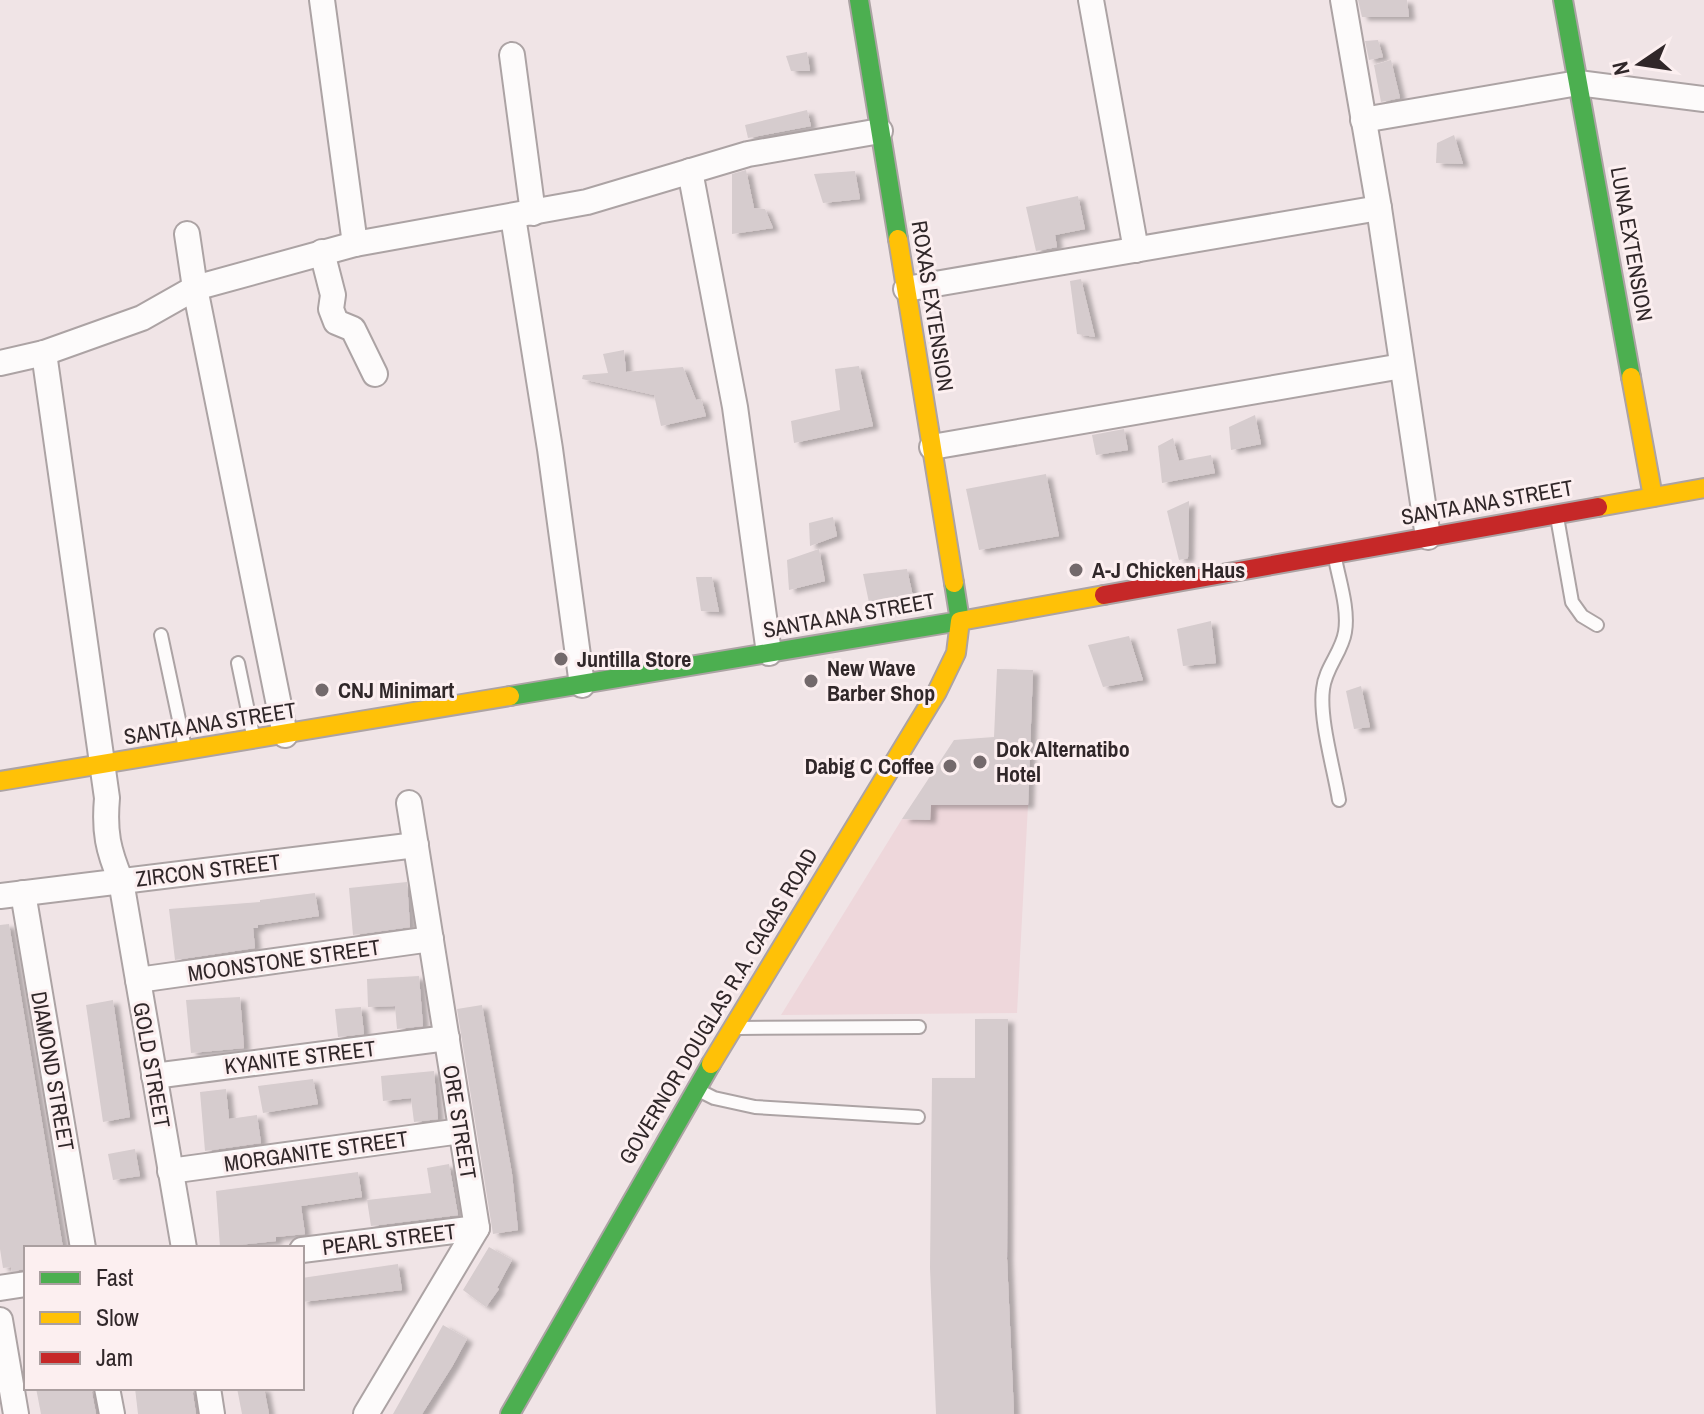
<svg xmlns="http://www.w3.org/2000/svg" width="1704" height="1414" font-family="'Archivo Narrow',sans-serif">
<defs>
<filter id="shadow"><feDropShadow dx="6" dy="3.5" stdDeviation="2" flood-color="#0004"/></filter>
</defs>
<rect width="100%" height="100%" fill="#f0e4e6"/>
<!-- built -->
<path fill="#eed7db" d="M931 805H1028L1017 1013 781 1015 902 819 929 820Z"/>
<!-- building -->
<g fill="#d6ccce" filter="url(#shadow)">
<path d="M1358 0H1407L1409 17H1362Z"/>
<path d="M1378 40 1383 57 1369 60 1365 41Z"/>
<path d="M807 52 810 71H791L786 56Z"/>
<path d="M1391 60 1400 98 1381 102 1374 65Z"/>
<path d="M807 110 811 126 748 138 745 125Z"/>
<path d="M1454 135 1463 164 1436 163 1437 143Z"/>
<path d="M746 170 754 208 765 209 773 228 732 234V174Z"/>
<path d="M855 171 860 199 823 203 814 174Z"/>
<path d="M1078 196 1085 229 1055 235 1057 247 1036 251 1026 207Z"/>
<path d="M1081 279 1095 337 1077 334 1070 281Z"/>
<path d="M624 350 626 372 683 367 696 400 701 399 706 416 661 426 654 395 582 379 583 375 608 373 603 354Z"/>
<path d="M859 366 873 426 794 443 791 421 840 410 835 369Z"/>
<path d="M1255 415 1261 444 1231 450 1229 427Z"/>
<path d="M1124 429 1128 450 1096 455 1092 435Z"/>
<path d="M1173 438 1179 461 1211 455 1215 473 1162 483 1158 446Z"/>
<path d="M1046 474 1059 536 979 550 966 489Z"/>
<path d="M1189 501 1188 558 1179 560 1167 511Z"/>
<path d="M833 517 837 536 810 546 809 523Z"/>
<path d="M819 549 825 581 789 590 787 560Z"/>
<path d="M907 569 915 606 871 612 863 574Z"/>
<path d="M696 577H712L719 612 701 611Z"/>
<path d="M1211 621 1216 663 1183 666 1177 629Z"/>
<path d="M1129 636 1143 680 1103 687 1088 645Z"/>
<path d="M997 669 1033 670 1028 805H931L930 820 902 819 954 740 994 737Z"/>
<path d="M1361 686 1370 727 1354 729 1346 691Z"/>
<path d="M407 882 410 927 353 935 349 888Z"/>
<path d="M315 893 319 916 258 925V928H253L255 948 175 960 169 909 260 902V900Z"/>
<path d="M9 924 63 1248H26V1269L12 1271 11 1267 3 1268 0 1249V925Z"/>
<path d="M419 976 423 1026 397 1029 395 1006 368 1007 367 979Z"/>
<path d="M240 997 244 1048 191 1053 186 1000Z"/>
<path d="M113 1000 130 1117 103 1122 86 1005Z"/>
<path d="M482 1005 512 1174 518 1230 493 1234 457 1009Z"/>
<path d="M361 1007 364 1034 338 1037 335 1009Z"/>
<path d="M975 1019H1008L1007 1259 1014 1414H936L930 1268 932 1078H975Z"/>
<path d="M434 1071 438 1119 414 1122 411 1098 383 1101 381 1076Z"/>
<path d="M313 1079 318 1104 263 1113 258 1086Z"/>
<path d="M226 1089 229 1119 257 1115 261 1143 205 1151 200 1092Z"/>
<path d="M135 1149 140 1176 113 1180 108 1154Z"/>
<path d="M449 1164 458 1215 371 1226 367 1200 431 1193 427 1168Z"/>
<path d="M358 1172 362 1197 301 1206 305 1234 276 1237V1241L220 1247 216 1191Z"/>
<path d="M489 1247 512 1260 497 1288 499 1289 486 1307 463 1290Z"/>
<path d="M398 1264 402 1290 302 1302V1278Z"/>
<path d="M443 1325 467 1339 453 1365 422 1414H393Z"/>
<path d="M36 1388H91L96 1414H41Z"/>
<path d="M135 1388H192L196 1414H138Z"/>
<path d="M237 1388H264L269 1414H242Z"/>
</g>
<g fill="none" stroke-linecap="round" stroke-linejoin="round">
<!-- lane casing -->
<g stroke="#aca3a4" stroke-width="16">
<g id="lane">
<path d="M1557 517 1572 602 1582 616 1597 625"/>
<path d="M1335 558C1339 580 1349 609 1345 632 1342 652 1325 668 1323 689 1319 719 1334 769 1339 800"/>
<path d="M161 635 185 748"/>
<path d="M238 663 253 735"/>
<path d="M738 1028 919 1027"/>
<path d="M700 1091 714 1098 755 1107 918 1117"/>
</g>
</g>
<!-- street casing -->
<g stroke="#aca3a4" stroke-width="28">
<g id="street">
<path d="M322 0 355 244"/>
<path d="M1091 0 1136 250"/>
<path d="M1343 0 1379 208 1428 537"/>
<path d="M512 55 533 213"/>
<path d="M1363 120 1578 83 1704 99"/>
<path d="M690 171 735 407 769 653"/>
<path d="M513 217 550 449 582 685"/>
<path d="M187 234 195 288 285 735"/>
<path d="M322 252 333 295 331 309 336 322 353 329 375 374"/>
<path d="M906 289 1379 208"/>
<path d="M44 353 107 798C104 832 108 850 121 881L184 1248"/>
<path d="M0 363 44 353 142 318 195 288 355 244 587 202 748 154 880 131"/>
<path d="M932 447 1402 366"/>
<path d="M23 893 83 1248"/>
<path d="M0 896 416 845"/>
<path d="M138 980 431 939"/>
<path d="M154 1076 447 1038"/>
<path d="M170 1171 461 1131"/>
<path d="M302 1250 477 1228"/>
<path d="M0 1288 26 1284"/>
<path d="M0 1320 16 1414"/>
<path d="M107 1388 112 1414"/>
<path d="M208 1388 212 1414"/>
<path d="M366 1414 477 1228 409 803"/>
</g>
</g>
<!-- fast casing -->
<g stroke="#aca3a4" stroke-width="22">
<g id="fast">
<path d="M859 0 898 239"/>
<path d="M1563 0 1631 377"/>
<path d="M510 696 960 621 954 583"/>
<path d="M510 1414 711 1064"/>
</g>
</g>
<!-- slow casing -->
<g stroke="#aca3a4" stroke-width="22">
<g id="slow">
<path d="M898 239 954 583"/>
<path d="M1631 377 1653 497"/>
<path d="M1598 507 1704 488"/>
<path d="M0 781 510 696"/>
<path d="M711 1064 937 692 956 653 960 621 1104 595"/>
</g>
</g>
<!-- jam casing -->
<g stroke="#aca3a4" stroke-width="22">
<path id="jam" d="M1104 595 1598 507"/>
</g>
<!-- lane -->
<use href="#lane" stroke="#fdfbfb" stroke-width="12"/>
<!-- street -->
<use href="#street" stroke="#fdfbfb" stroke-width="24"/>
<!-- fast -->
<use href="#fast" stroke="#4caf50" stroke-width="18"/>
<!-- slow -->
<use href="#slow" stroke="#ffc107" stroke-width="18"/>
<!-- jam -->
<use href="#jam" stroke="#c62828" stroke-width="18"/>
</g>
<!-- markers -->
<g fill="#73696b" stroke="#fceff0" stroke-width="3">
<circle cx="1076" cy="570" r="8"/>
<circle cx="561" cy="659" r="8"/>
<circle cx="811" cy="681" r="8"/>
<circle cx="322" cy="690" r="8"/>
<circle cx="980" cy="762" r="8"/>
<circle cx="950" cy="766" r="8"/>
</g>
<g text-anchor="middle" stroke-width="6" stroke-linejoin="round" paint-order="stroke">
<!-- street labels -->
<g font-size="22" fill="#302729" stroke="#fceff0">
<text transform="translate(1632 244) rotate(80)" y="8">LUNA EXTENSION</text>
<text transform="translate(933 306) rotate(81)" y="8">ROXAS EXTENSION</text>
<text transform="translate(1487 502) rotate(-10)" y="8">SANTA ANA STREET</text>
<text transform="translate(849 615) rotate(-10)" y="8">SANTA ANA STREET</text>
<text transform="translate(210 723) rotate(-9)" y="8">SANTA ANA STREET</text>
<text transform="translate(208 870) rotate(-7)" y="8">ZIRCON STREET</text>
<text transform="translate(284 960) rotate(-8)" y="8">MOONSTONE STREET</text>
<text transform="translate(718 1006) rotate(-59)" y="8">GOVERNOR DOUGLAS R.A. CAGAS ROAD</text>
<text transform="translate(300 1057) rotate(-7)" y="8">KYANITE STREET</text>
<text transform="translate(152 1065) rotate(80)" y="8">GOLD STREET</text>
<text transform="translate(53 1071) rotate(80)" y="8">DIAMOND STREET</text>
<text transform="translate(460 1122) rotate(81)" y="8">ORE STREET</text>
<text transform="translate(316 1151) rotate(-8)" y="8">MORGANITE STREET</text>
<text transform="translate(389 1239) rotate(-7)" y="8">PEARL STREET</text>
</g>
<!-- poi labels -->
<g font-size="22" font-weight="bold" fill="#302729" stroke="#fceff0" text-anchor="start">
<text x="1092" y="578">A-J Chicken Haus</text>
<text x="577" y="667">Juntilla Store</text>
<text x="827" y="676">New Wave<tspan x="827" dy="25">Barber Shop</tspan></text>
<text x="338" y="698">CNJ Minimart</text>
<text x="996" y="757">Dok Alternatibo<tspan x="996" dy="25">Hotel</tspan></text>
<text x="934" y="774" text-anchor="end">Dabig C Coffee</text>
</g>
</g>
<!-- legend -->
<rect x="24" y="1246" width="280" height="144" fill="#fceff0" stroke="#aa9fa0" stroke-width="2"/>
<rect x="40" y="1272" width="40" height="12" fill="#4caf50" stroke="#aa9fa0" stroke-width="2"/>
<text x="96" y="1286" font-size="24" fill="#302729">Fast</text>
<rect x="40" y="1312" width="40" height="12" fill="#ffc107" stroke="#aa9fa0" stroke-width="2"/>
<text x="96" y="1326" font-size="24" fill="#302729">Slow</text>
<rect x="40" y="1352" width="40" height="12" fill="#c62828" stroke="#aa9fa0" stroke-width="2"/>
<text x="96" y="1366" font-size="24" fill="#302729">Jam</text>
<!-- north arrow -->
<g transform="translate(1640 64) rotate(257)" stroke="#fceff0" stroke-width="6" paint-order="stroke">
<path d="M0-6L14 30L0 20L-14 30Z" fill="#302729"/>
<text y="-12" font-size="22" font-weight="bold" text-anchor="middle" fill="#302729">N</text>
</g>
</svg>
